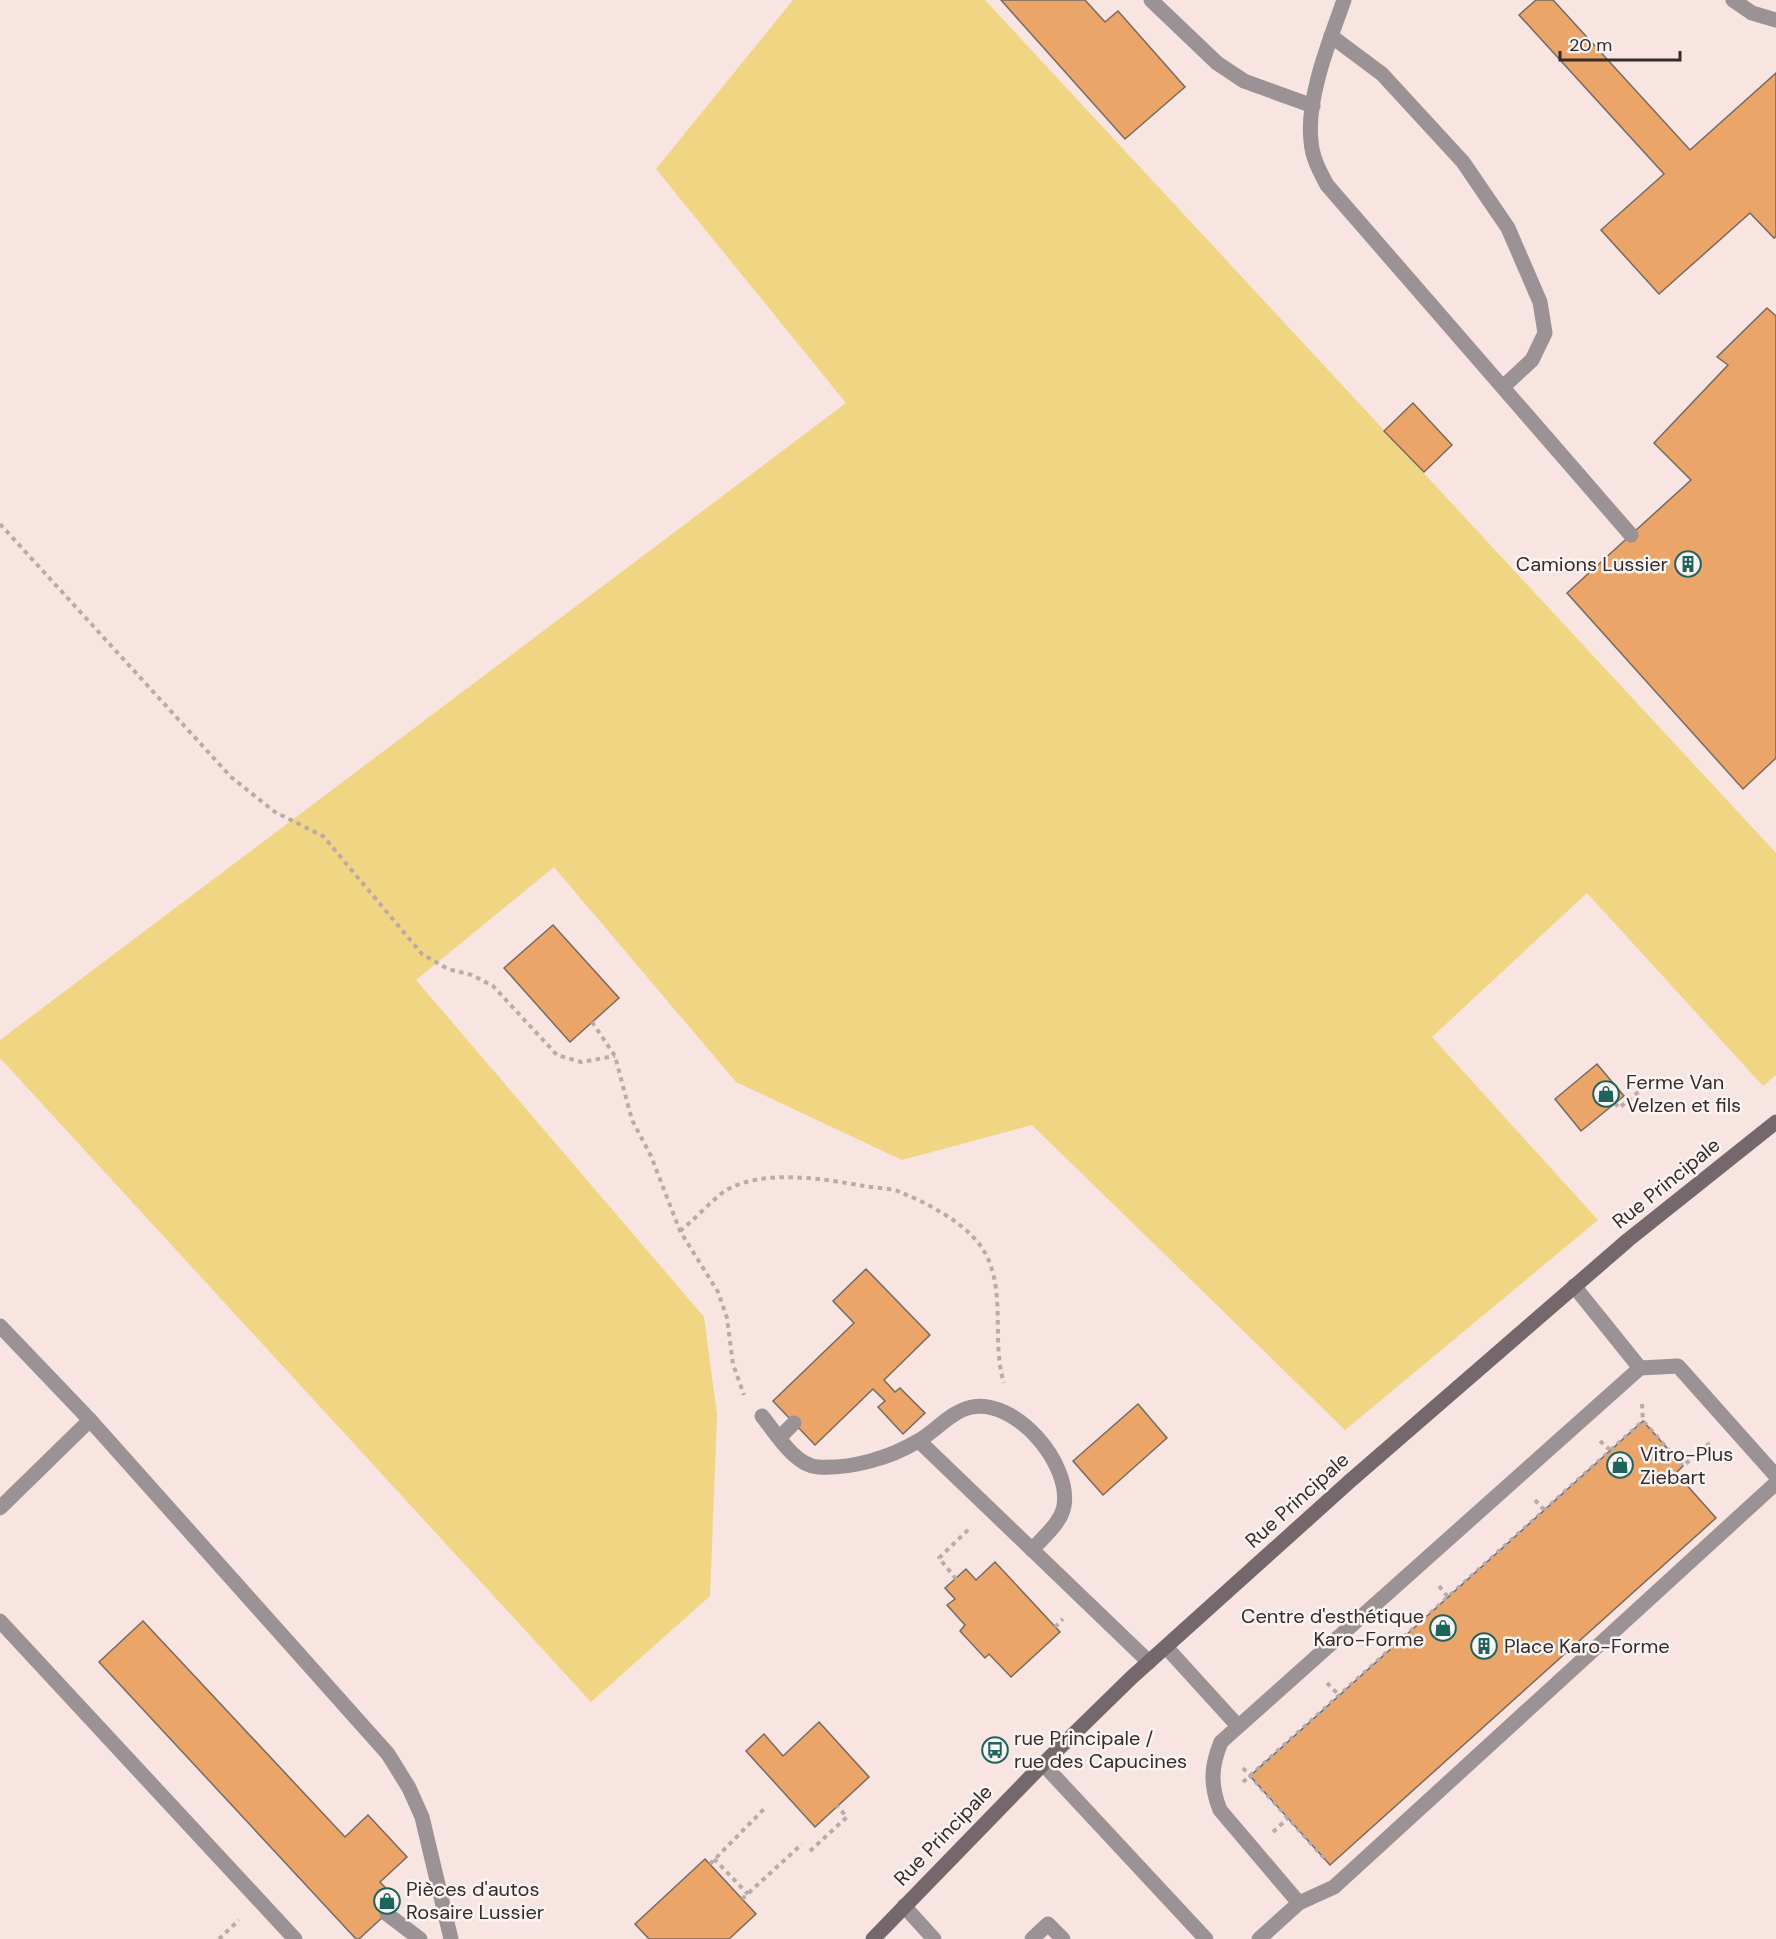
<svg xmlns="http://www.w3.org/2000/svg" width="1776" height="1939" font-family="'DM Sans',sans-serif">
<rect width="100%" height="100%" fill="#f8e4e0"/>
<!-- green -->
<path fill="#f0d583" d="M793 0H985L1776 853V1075L1763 1086 1587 893 1432 1037 1598 1220 1345 1430 1032 1125 902 1160 736 1082 554 867 416 980 704 1317 717 1415 710 1596 591 1702 0 1058V1040L846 403 656 169Z"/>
<!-- building -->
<g fill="#eba568" stroke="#776a5f" stroke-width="1.5">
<path d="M1001 0H1085L1105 22 1118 11 1185 87 1125 139Z"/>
<path d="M1536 0H1553L1690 150 1776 73V237L1774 238 1750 213 1659 294 1601 230 1664 174 1519 15Z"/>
<path d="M1767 308 1776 316V758L1743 789 1567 593 1691 480 1654 443 1728 365 1717 357Z"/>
<path d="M1413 403 1452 445 1424 472 1384 431Z"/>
<path d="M553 925 619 998 570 1042 504 968Z"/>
<path d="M1597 1064 1624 1096 1581 1131 1555 1099Z"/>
<path d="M866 1269 930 1335 884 1380 895 1392 900 1388 925 1413 903 1434 878 1407 885 1401 873 1389 815 1445 773 1401 854 1323 833 1301Z"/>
<path d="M1138 1404 1167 1438 1103 1495 1073 1461Z"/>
<path d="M1643 1421 1683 1466 1676 1473 1716 1518 1330 1865 1250 1776Z"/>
<path d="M995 1562 1060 1632 1011 1677 989 1654 985 1658 960 1631 965 1625 947 1605 955 1599 945 1588 966 1569 976 1580Z"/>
<path d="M143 1621 345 1837 368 1815 407 1857 380 1882 399 1902 359 1939H356L99 1662Z"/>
<path d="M819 1722 869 1777 815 1827 746 1751 764 1734 783 1756Z"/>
<path d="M705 1859 756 1914 729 1939H649L635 1924Z"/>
</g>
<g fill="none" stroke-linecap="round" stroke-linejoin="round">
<!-- path -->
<g stroke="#bbaba8" stroke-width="4" stroke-dasharray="4.5 4.5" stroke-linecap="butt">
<path d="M0 524 231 777 275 812 323 836 422 954 448 969 472 975 493 986 557 1055 581 1062 615 1056"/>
<path d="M592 1022 615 1056 632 1120 651 1156 680 1231 718 1292 727 1318 733 1364 744 1395"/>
<path d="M1615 1103 1619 1108 1648 1084"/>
<path d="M680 1231C693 1221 713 1199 725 1191 763 1168 823 1179 864 1186 876 1188 890 1188 900 1192 927 1203 962 1221 980 1245 1009 1285 990 1339 1004 1383"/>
<path d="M1642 1404 1643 1421 1683 1466 1710 1443"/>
<path d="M1600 1441 1611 1451"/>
<path d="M1535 1500 1544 1510"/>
<path d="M956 1579 939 1558 969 1529"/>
<path d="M1439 1586 1448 1597"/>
<path d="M1055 1627 1063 1619"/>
<path d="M1327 1683 1339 1695"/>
<path d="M1243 1768 1324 1858"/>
<path d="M1243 1782 1643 1421"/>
<path d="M1273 1832 1288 1818"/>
<path d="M810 1851 847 1817 837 1806"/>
<path d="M714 1859 748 1894"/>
<path d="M710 1864 765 1808"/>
<path d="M742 1899 802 1844"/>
<path d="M219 1939 239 1920"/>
</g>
<!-- service -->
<g stroke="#9a9294" stroke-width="15">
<path d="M1151 0 1217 63 1244 81 1313 106"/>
<path d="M1344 0C1330 40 1306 98 1311 141 1312 157 1319 170 1327 185L1631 535"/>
<path d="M1733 0 1752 13 1776 20"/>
<path d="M1331 36 1382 74 1463 162 1508 228 1540 302 1545 333 1532 360 1503 387"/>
<path d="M0 1326 90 1420 388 1754 409 1788 422 1817 451 1939"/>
<path d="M1640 1368 1678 1366 1776 1476"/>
<path d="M762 1416C775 1432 795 1466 818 1467 851 1469 890 1458 918 1441 936 1431 951 1411 972 1407 1016 1399 1071 1463 1064 1506 1061 1523 1043 1537 1032 1550"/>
<path d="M780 1437 794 1423"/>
<path d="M919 1441 1149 1662"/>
<path d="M0 1508 90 1420"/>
<path d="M0 1621 295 1939"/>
<path d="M1166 1647 1237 1725"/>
<path d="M1299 1903 1334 1887 1776 1483"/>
<path d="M904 1906 934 1939"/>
<path d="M387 1914 420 1939"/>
<path d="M1032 1939 1048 1924 1063 1939"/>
<path d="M1259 1939 1299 1903 1220 1810C1210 1785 1211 1766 1221 1742L1640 1368 1574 1286"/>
</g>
<!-- minor -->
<path stroke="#9a9294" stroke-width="15" d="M1043 1764 1206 1939"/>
<!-- secondary -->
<path stroke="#74686c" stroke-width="15" d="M873 1939 1043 1764 1131 1678 1350 1481 1628 1240 1776 1122"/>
</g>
<!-- icons -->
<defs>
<g id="building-ring" transform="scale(1.35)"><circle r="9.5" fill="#fcf4f3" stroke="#1b655d" stroke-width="1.5"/><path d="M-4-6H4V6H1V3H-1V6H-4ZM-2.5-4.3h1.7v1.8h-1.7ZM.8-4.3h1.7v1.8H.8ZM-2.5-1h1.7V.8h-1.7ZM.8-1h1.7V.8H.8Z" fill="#1b655d"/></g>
<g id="shop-ring" transform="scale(1.35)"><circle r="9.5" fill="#fcf4f3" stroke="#1b655d" stroke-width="1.5"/><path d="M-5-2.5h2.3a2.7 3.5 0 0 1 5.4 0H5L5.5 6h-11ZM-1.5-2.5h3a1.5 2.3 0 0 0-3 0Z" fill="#1b655d"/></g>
<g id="bus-ring" transform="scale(1.35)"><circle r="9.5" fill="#fcf4f3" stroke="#1b655d" stroke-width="1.5"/><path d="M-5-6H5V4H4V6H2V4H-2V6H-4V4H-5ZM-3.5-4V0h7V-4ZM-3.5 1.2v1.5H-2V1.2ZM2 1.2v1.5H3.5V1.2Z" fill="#1b655d"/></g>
</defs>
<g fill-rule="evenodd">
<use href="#building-ring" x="1688" y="564"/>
<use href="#shop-ring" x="1606" y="1094"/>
<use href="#shop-ring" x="1620" y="1465"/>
<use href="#shop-ring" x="1443" y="1628"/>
<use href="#building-ring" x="1484" y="1646"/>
<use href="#bus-ring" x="995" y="1750"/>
<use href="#shop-ring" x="387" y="1901"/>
</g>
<g text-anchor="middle" stroke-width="5" stroke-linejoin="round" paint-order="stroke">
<!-- poi labels -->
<g font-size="20" fill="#352d2c" stroke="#fcf4f3" text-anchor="start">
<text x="1668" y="571" text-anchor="end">Camions Lussier</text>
<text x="1626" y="1089">Ferme Van<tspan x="1626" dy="23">Velzen et fils</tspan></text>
<text x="1640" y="1461">Vitro-Plus<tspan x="1640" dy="23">Ziebart</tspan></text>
<text x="1424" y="1623" text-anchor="end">Centre d'esthétique<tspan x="1424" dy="23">Karo-Forme</tspan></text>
<text x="1504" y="1653">Place Karo-Forme</text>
<text x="1014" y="1745">rue Principale /<tspan x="1014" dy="23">rue des Capucines</tspan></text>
<text x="406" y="1896">Pièces d'autos<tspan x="406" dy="23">Rosaire Lussier</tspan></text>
</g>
<!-- street labels -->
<g font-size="20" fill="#352d2c" stroke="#fcf4f3">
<text transform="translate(1666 1183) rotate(-39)" y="7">Rue Principale</text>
<text transform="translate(1297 1500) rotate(-42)" y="7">Rue Principale</text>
<text transform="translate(943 1835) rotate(-46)" y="7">Rue Principale</text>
</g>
</g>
<!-- scale -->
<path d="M1560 51v9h120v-9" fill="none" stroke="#352d2c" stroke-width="3"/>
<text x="1569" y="51" font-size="18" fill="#352d2c" stroke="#fcf4f3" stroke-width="4.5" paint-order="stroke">20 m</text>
</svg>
